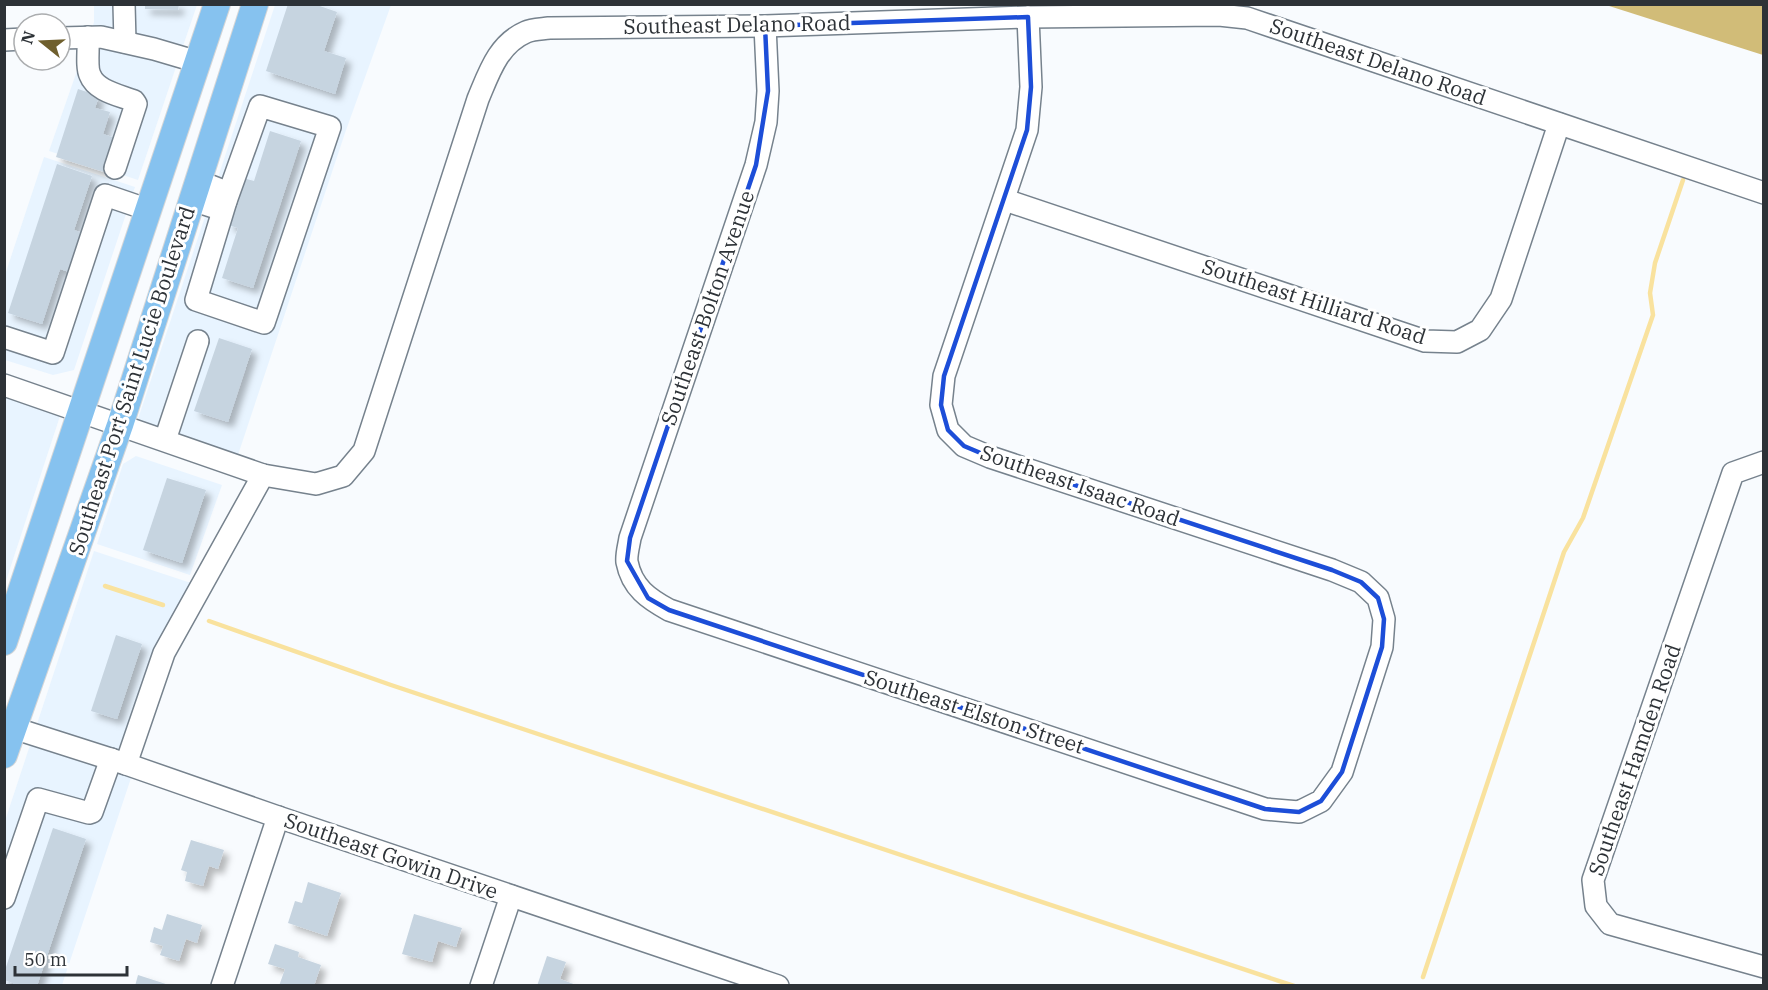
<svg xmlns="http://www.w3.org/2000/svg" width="1768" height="990" font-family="'IBM Plex Serif',serif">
<defs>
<filter id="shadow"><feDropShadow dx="5.5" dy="5.5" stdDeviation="3" flood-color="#0004"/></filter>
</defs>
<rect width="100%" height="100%" fill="#f8fbfe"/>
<!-- built -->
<g fill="#e8f4ff">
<path d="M94 5H197L182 49 92 29 94 22Z"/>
<path d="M275 5H391L345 133 237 458 137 422Z"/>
<path d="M86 45H101L177 64 138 180 49 151Z"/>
<path d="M44 157 135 187 74 370 53 375 5 360V275Z"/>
<path d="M5 394 61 413 5 584Z"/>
<path d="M136 456 222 485 190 575 97 544 123 464Z"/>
<path d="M94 551 188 582H193L137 760 36 727Z"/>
<path d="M31 742 132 775 62 985 5 986V821Z"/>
</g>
<!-- forest -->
<path fill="#d1bc78" d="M1606 5H1763V55Z"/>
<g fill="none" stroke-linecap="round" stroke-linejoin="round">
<!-- stream -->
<g stroke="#f9e29e" stroke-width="4.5">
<path d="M105 586 163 605"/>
<path d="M209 621 391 685 1294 986"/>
<path d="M1423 977 1564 552 1583 518 1653 315 1650 293 1655 263 1683 180"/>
</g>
</g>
<!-- building -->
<g fill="#c6d4e0" filter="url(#shadow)">
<path d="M145 4H179L178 10 145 9Z"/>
<path d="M288 4H314L337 12 324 51 346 58 335 94 266 71Z"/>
<path d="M78 89 99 96 95 108 110 112 103 134 115 138 104 172 56 157Z"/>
<path d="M270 131 301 141 253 288 222 278 238 228 228 225 243 178 254 181Z"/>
<path d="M57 164 92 176 74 230 85 234 72 273 60 269 42 324 8 313Z"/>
<path d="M219 338 252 349 228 422 194 411Z"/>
<path d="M167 478 206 490 182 563 143 550Z"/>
<path d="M116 635 142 644 117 719 91 711Z"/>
<path d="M53 828 86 839 37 986H13V983L4 980V973Z"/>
<path d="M191 840 224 850 218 869 209 866 203 886 185 881 187 872 181 870Z"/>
<path d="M308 882 341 893 327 936 288 923 295 901 302 903Z"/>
<path d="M167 914 202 925 197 943 186 939 179 961 160 955 163 946 150 942 154 927 162 930Z"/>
<path d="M414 914 462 928 456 947 438 941 432 962 402 954Z"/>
<path d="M275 944 299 952 298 957 321 965 314 986H279L285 969 268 964Z"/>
<path d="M547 956 566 962 560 979 579 986H537Z"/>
<path d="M138 975 169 985 168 986H135Z"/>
</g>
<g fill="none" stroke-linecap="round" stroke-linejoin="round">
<!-- minor casing -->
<g stroke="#76828d" stroke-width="24">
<g id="minor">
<path d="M124 4 125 42"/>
<path d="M765 26 768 91 766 122 756 165 630 538C629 545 626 555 627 562 632 588 649 599 669 610L1265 809 1299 812 1321 801 1342 772 1382 647 1384 619 1378 598 1361 582 1332 570 990 457 964 446 948 430 941 405 944 376 1027 130 1031 87 1028 17"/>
<path d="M88 37C89 47 86 67 90 75 96 91 119 95 134 101L136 104 115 168"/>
<path d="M60 38 101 37 154 49 198 62"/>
<path d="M4 40 24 39"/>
<path d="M260 106 330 127 264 323 196 300 226 201Z"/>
<path d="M192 200 217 208 226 201 221 190 198 181"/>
<path d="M1005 200 1425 341 1457 342 1480 330 1501 299 1559 124"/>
<path d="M4 337 53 353 105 195 149 210"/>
<path d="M4 385 263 475 316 484 343 476 364 451 478 99C489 73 498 44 526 32 532 29 542 29 549 28L765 26 1028 17 1219 15 1247 18 1764 193"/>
<path d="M165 440 198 341"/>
<path d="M1764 462 1733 473 1593 880 1596 906 1610 924 1764 967"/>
<path d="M4 725 126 764 278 817 778 986"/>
<path d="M126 764 164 653 263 475"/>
<path d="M4 898 38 799 89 813 92 812 111 759"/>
<path d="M222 986 278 817"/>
<path d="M481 986 511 896"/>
</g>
</g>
<!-- major casing -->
<g stroke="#d5d6d7" stroke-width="28">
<g id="major">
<path d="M4 642 217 4"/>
<path d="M4 755 120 425 255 4"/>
</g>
</g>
<!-- minor -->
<use href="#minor" stroke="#fff" stroke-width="21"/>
<!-- major -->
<use href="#major" stroke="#86c2ef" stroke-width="26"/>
</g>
<!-- marked area -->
<path fill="none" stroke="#1d4ed8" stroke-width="4.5" stroke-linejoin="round" d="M1028 17 1031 87 1027 130 944 376 941 405 948 430 964 446 990 457 1332 570 1361 582 1378 598 1384 619 1382 647 1342 772 1321 801 1299 812 1265 809 669 610 648 598 627 561 630 538 756 165 768 91 765 26Z"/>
<g text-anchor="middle" stroke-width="6" stroke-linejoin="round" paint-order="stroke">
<!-- street labels -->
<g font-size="21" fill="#2d3237" stroke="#fff">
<text transform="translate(737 25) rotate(-1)" y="7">Southeast Delano Road</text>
<text transform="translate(1378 62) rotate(19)" y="7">Southeast Delano Road</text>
<text transform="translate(1314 302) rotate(18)" y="7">Southeast Hilliard Road</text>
<text transform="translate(708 308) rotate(-71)" y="7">Southeast Bolton Avenue</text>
<text transform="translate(132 381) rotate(-72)" y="7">Southeast Port Saint Lucie Boulevard</text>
<text transform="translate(1080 486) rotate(19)" y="7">Southeast Isaac Road</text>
<text transform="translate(974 712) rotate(18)" y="7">Southeast Elston Street</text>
<text transform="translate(1635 760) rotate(-71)" y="7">Southeast Hamden Road</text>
<text transform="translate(391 856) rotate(19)" y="7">Southeast Gowin Drive</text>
</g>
</g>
<!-- border -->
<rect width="1768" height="990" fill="none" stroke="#2d3237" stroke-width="12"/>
<!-- north arrow -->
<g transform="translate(42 42) rotate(288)"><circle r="28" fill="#ffffff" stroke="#abadaf" stroke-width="1.5"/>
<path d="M0-4.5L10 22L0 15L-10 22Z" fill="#6f5f2d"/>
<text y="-9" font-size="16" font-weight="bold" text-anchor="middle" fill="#2d3237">N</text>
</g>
<!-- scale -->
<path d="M15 966v9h112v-9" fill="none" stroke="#2d3237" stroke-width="3"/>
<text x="24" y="966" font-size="18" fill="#2d3237" stroke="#ffffff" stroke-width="4.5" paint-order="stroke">50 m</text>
</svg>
